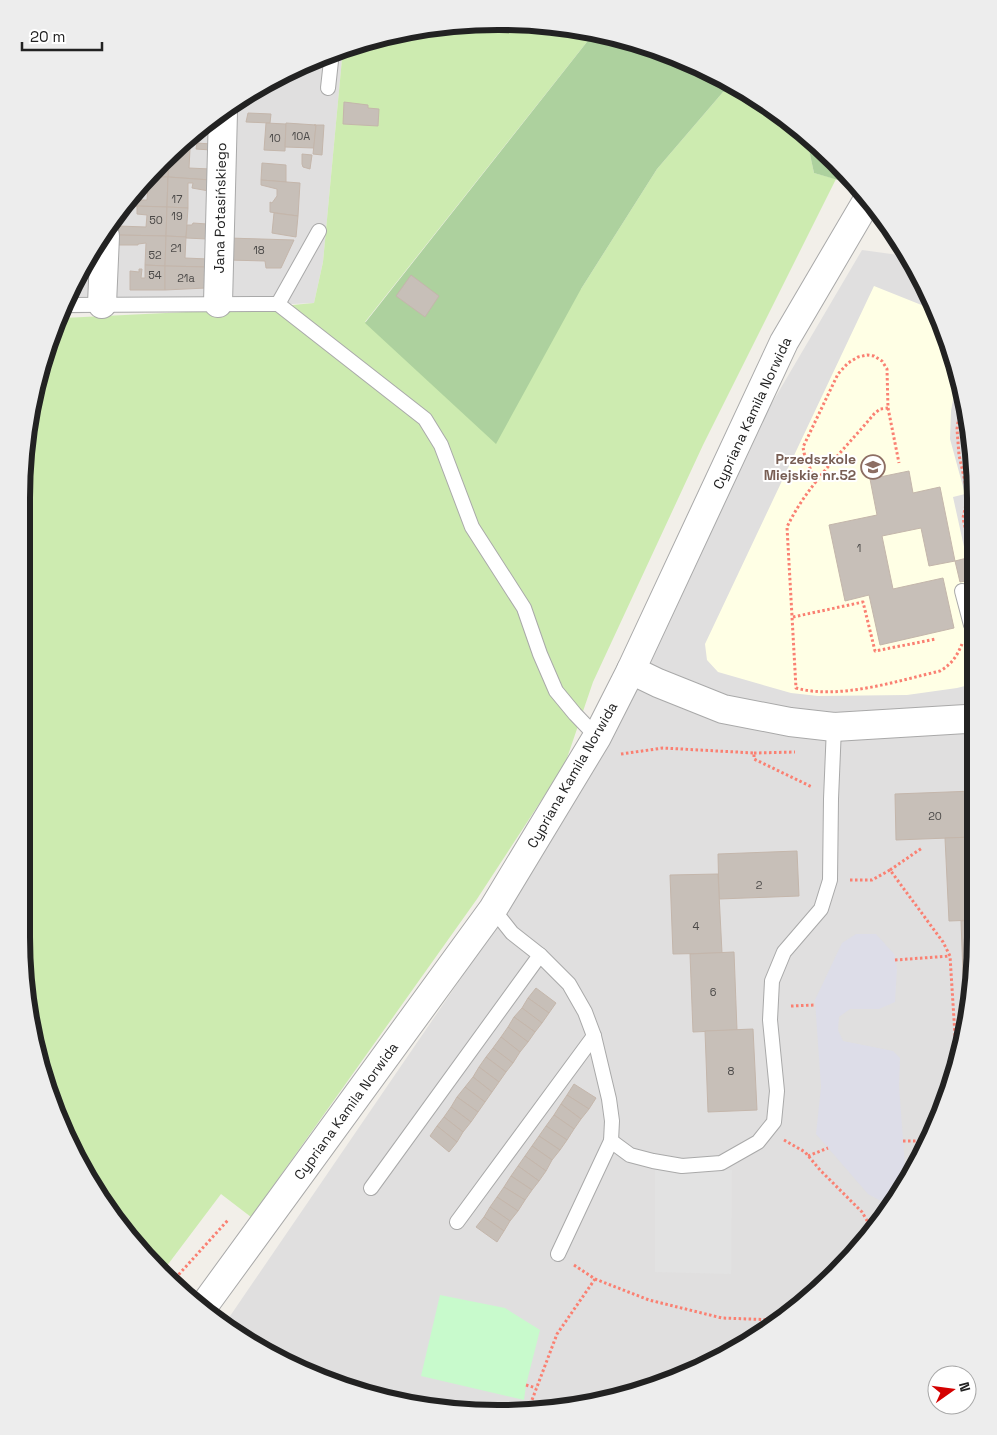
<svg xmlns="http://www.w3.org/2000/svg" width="997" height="1435" font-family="'Space Grotesk',sans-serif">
<rect width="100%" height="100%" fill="#f2efe9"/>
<!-- residential -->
<g fill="#e0dfdf">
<path d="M343 48 323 262 314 303 65 314 85 260 184 140 260 85Z"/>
<path d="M862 250 906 256 927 288 972 436 975 967 960 1060 927 1147 877 1227 813 1295 710 1364 591 1405 436 1410 316 1377 226 1322 496 927 606 750 632 684 762 420Z"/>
</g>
<!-- education -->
<path fill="#ffffe5" d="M874 286 934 310 958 392 953 400 951 411 950 439 965 494 953 497 972 583 973 684 957 688 907 695 818 696 791 693 718 672 707 660 705 644Z"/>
<!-- grass -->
<path fill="#cdebb0" d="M529 22 594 33 365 322 581 289 657 169 723 92 741 90 789 120 806 136 814 173 836 179 703 445 593 682 565 764 477 899 251 1217 221 1194 163 1271 102 1201 38 1060 21 936V498L30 405 63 318 248 309 314 303 323 262 343 48 436 25Z"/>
<!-- forest -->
<g fill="#add19e">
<path d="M594 33 622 37 709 70 741 90 723 92 657 169 581 289 496 444 365 323Z"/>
<path d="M806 136 857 184 859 186 814 173Z"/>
</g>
<!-- park -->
<path fill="#c8facc" d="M440 1295 505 1308 540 1330 526 1385 524 1400 421 1376Z"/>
<!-- parking -->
<path fill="#e2e2e2" d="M655 1169 732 1170 731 1274 655 1272Z"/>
<!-- plaza -->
<path fill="#dddde8" d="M856 934H876L894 954 897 968 895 1002 879 1009H850L839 1017 838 1030 843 1041 893 1051 900 1058 899 1086 906 1180 895 1198 881 1201 868 1194 816 1134 821 1087 815 1000 842 943Z"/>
<!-- building -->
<g fill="#c7bfb8" stroke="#c4b6ab">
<path d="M344 102 368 105V108L379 109 378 126 343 124Z"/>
<path d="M248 113 271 114 270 123 246 122Z"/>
<path d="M266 123 286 124 285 151 264 150Z"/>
<path d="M286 123 316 125 314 148 285 147Z"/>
<path d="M314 125H324L322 155 313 154 316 125Z"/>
<path d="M190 135 189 149 178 147 184 140Z"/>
<path d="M197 143 211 144V150L196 149Z"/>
<path d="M178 147 190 149 189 168 210 169V180L168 177V158Z"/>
<path d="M302 154 312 155 310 169 303 167 302 164Z"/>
<path d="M168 158V177H153Z"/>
<path d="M262 163 286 165V182L261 180Z"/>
<path d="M153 177H168L167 207 129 206 134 200H147L148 185H146Z"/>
<path d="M168 177 210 180 209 191 192 188 193 183H188V208L167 207Z"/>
<path d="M261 180 300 183 298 216 270 212V202L272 203 277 196V189L261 185Z"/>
<path d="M137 206 167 207 166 236 117 235 118 226 146 227 147 215 137 214Z"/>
<path d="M167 207 188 208 186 237 166 236Z"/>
<path d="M274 213 298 216 296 237 272 233Z"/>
<path d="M193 223 207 224V239L186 238 187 225H192Z"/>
<path d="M117 235 166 236 165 266 145 265 146 243 138 244V245H118Z"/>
<path d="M166 236 186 237 185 258 208 259 207 267 165 266Z"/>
<path d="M228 238 294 240 281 268H266L265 261 229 260Z"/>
<path d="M145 265 165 266V290H130V271L139 272V269H142L141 278H145Z"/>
<path d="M165 266 207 267 206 288 165 290Z"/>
<path d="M411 275 439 296 425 317 396 296Z"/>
<path d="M909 471 913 493 940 487 955 561 929 566 921 528 882 536 893 589 943 578 954 628 880 645 869 595 845 601 829 525 877 515 870 479Z"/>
<path d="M967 558 972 580 960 582 955 561Z"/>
<path d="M974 791V837L896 840 895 794Z"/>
<path d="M974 837V920L949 921 945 838Z"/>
<path d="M797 851 799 896 719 899 718 854Z"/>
<path d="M718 874 722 953 673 954 670 875Z"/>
<path d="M974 920 975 967 965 1027 961 921Z"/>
<path d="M734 952 737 1030 693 1032 690 954Z"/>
<path d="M536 988 556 1003 549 1013 528 998Z"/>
<path d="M528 998 549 1013 542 1023 522 1008Z"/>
<path d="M522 1008 542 1023 535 1032 514 1017Z"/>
<path d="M514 1017 535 1032 528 1042 508 1027Z"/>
<path d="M508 1027 528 1042 520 1052 501 1037Z"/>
<path d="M753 1029 757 1110 708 1112 705 1031Z"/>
<path d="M501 1037 520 1052 513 1063 493 1048Z"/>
<path d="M493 1048 513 1063 506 1072 486 1057Z"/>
<path d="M486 1057 506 1072 499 1082 479 1067Z"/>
<path d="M479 1067 499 1082 492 1092 473 1077Z"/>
<path d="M473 1077 492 1092 485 1102 465 1087Z"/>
<path d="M574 1084 596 1098 589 1109 567 1095Z"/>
<path d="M465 1087 485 1102 478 1112 457 1097Z"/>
<path d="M567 1095 589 1109 581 1119 561 1104Z"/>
<path d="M457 1097 478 1112 471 1122 451 1107Z"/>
<path d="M561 1104 581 1119 574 1129 554 1115Z"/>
<path d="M451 1107 471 1122 463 1132 444 1117Z"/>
<path d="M554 1115 574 1129 567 1140 546 1126Z"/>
<path d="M444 1117 463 1132 457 1142 437 1126Z"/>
<path d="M437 1126 457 1142 449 1152 430 1136Z"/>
<path d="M546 1126 567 1140 560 1150 539 1136Z"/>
<path d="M539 1136 560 1150 552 1160 532 1146Z"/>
<path d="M532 1146 552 1160 546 1171 525 1156Z"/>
<path d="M525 1156 546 1171 539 1181 518 1166Z"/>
<path d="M518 1166 539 1181 532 1190 511 1176Z"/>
<path d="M511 1176 532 1190 525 1200 504 1187Z"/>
<path d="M504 1187 525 1200 518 1211 497 1197Z"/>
<path d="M497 1197 518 1211 510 1221 490 1207Z"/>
<path d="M490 1207 510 1221 504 1231 484 1217Z"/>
<path d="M484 1217 504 1231 497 1242 476 1227Z"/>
</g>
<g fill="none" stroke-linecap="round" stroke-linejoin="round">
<!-- lane casing -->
<g stroke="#a9a9a9" stroke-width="16">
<g id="lane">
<path d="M328 88 332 52"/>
<path d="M278 304 319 231"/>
<path d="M68 305 278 304 425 419 441 445 472 527 524 608 540 654 556 691 575 714 597 737"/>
<path d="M962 591 971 625 973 626"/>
<path d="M493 909 512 933 540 955 569 984 585 1012 594 1036 609 1099 612 1121 611 1141 558 1254"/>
<path d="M611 1141 630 1155 653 1161 682 1166 721 1163 758 1142 774 1122 777 1091 770 1020 772 981 784 952 821 909 830 880 831 799 834 727"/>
<path d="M371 1188 540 955"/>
<path d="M457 1222 594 1036"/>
</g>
</g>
<!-- street casing -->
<g stroke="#a9a9a9" stroke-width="30">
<g id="street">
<path d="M218 303 223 112"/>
<path d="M102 304 105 236"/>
<path d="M631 670 658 683 723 709 790 722 834 727 966 719 973 721"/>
<path d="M203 1307 493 909 597 737 631 670 784 342 868 199"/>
</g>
</g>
<!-- path -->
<g stroke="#fa8072" stroke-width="3" stroke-dasharray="2.5 2.5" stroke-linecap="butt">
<path d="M961 402 957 429 959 455 968 495 963 518 972 559"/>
<path d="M888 408 899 463"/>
<path d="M816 483 804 453 803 447 838 374 848 363 858 357 867 355 874 356 882 361 887 369 888 408 880 409 874 414C844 450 807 485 787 527L796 688C839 700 897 681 940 671 952 664 957 656 962 644"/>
<path d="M793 617 863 602 875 651 936 639"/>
<path d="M754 753 795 752"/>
<path d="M621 754 663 748 754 753V759L812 787"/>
<path d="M890 870 922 848"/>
<path d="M850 880H872L890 870 943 942 950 956 957 1067"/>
<path d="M895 960 950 956"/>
<path d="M791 1006 815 1005"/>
<path d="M784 1140 805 1152 820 1170 862 1212 873 1231"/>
<path d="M903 1141H929"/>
<path d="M808 1156 828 1148"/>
<path d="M574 1265 595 1279 649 1300 722 1318 776 1320"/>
<path d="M172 1282 228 1220"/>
<path d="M526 1385 536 1388"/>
<path d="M525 1407 532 1400 557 1334 595 1279"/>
</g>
<!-- lane -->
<use href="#lane" stroke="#fff" stroke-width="14"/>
<!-- street -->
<use href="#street" stroke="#fff" stroke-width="28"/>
</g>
<!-- icons -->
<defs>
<g id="school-ring" transform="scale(1.25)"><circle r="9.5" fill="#fff" stroke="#8d6e63" stroke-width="1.5"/><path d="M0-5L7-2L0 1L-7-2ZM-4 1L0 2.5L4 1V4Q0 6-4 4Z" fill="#8d6e63"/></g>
</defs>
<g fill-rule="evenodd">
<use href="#school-ring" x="873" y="467"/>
</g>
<g text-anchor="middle" stroke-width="4" stroke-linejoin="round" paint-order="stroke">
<!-- number labels -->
<g font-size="11" fill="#4b4948">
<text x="301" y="140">10A</text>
<text x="275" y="142">10</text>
<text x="177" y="203">17</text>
<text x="177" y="220">19</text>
<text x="156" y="224">50</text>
<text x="176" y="252">21</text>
<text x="259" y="254">18</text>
<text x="155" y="259">52</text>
<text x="155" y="279">54</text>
<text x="186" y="282">21a</text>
<text x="859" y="552">1</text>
<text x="935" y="820">20</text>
<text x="759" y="889">2</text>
<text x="696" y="930">4</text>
<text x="713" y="996">6</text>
<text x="731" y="1075">8</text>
</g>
<!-- street labels -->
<g font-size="14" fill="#222" stroke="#fff">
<text transform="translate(220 208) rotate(-89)" y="5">Jana Potasińskiego</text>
<text transform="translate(752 413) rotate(-65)" y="5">Cypriana Kamila Norwida</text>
<text transform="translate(572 775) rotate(-60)" y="5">Cypriana Kamila Norwida</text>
<text transform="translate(346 1111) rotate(-54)" y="5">Cypriana Kamila Norwida</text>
</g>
<!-- education labels -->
<g font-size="14" font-weight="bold" fill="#785e54" stroke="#fff" text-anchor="end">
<text x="856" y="464">Przedszkole<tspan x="856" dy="16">Miejskie nr.52</tspan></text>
</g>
</g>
<!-- crop -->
<path d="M0 0H997V1435H0ZM498 30H499A468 468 0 0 1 967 498V937A468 468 0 0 1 499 1405H498A468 468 0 0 1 30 937V498A468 468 0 0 1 498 30Z" fill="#ededed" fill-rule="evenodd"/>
<path fill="none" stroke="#222" stroke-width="6" d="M498 30H499A468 468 0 0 1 967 498V937A468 468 0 0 1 499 1405H498A468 468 0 0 1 30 937V498A468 468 0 0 1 498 30Z"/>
<!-- north arrow -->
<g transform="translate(952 1390) rotate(76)"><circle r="24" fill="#ffffff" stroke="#a7a7a7"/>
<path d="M0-4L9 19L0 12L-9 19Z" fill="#d40000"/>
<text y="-8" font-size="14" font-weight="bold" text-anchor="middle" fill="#222222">N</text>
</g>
<!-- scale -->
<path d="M22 42v8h80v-8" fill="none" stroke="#222222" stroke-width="2.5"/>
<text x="30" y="42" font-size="15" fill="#222222" stroke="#ffffff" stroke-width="4" paint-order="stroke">20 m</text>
</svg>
